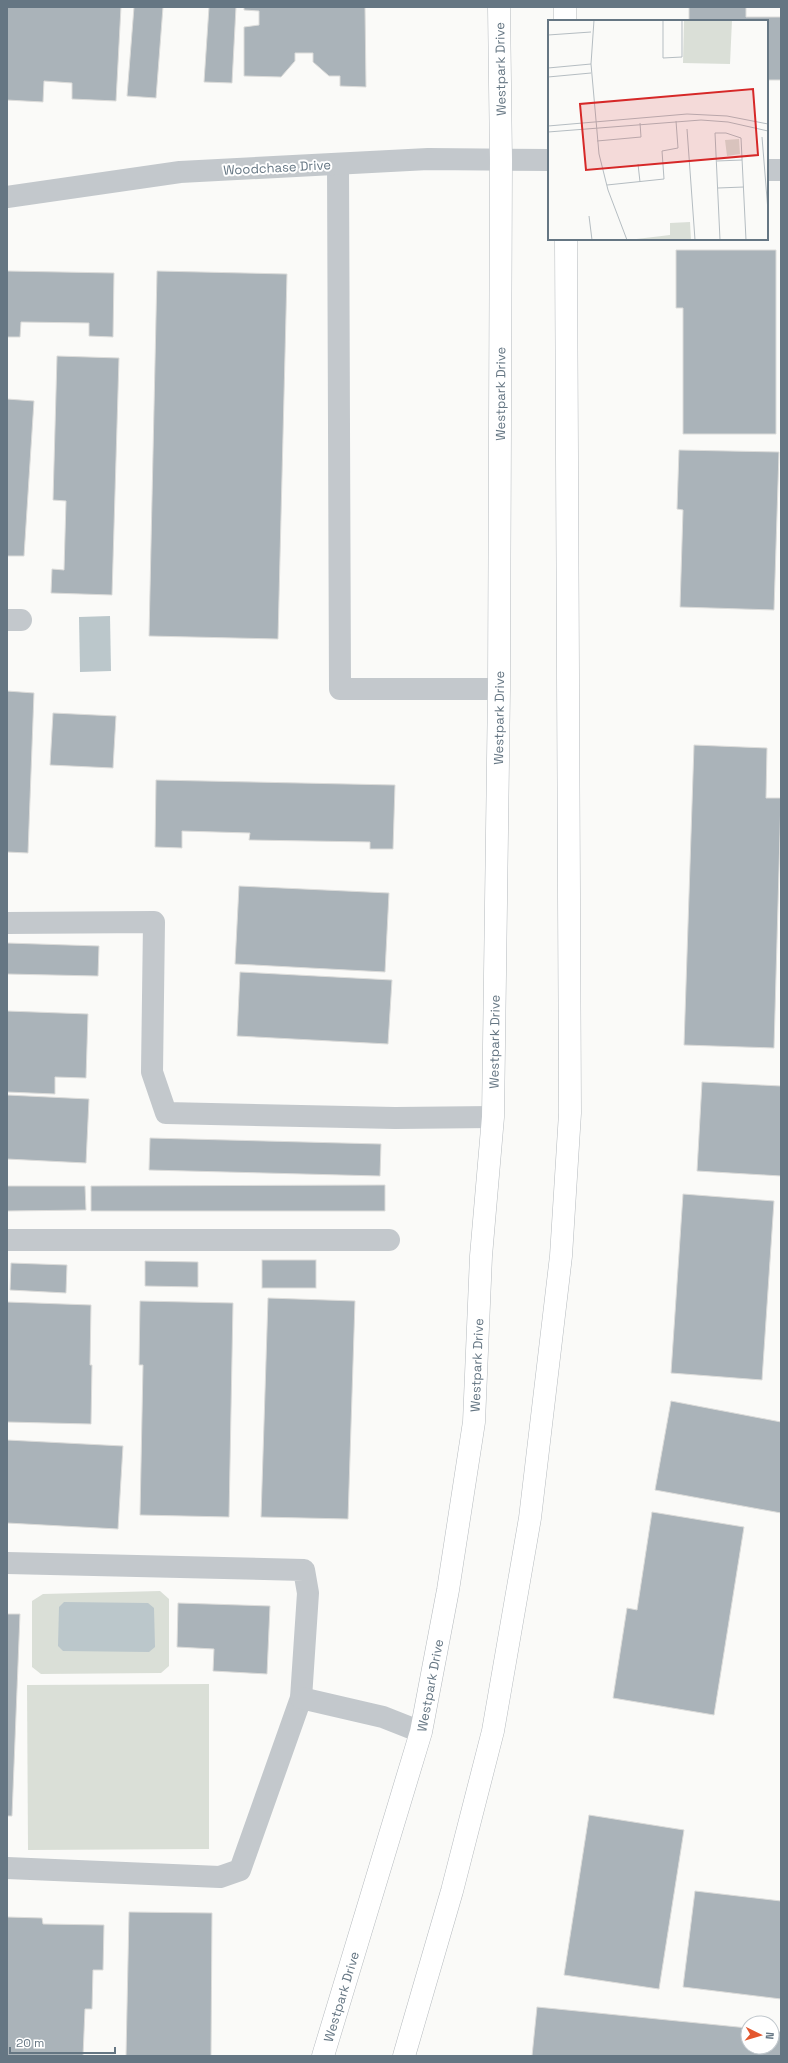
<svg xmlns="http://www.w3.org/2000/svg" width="788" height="2063" font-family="'Space Grotesk',sans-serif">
<rect width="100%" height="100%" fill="#fafaf8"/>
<!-- green -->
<g fill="#dadfd7">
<path d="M160 1591 169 1599V1666L161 1673 41 1674 32 1667V1601L43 1594Z"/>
<path d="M209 1684V1849L28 1850 27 1685Z"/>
</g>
<!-- water -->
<g fill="#bbc7cb">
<path d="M110 616 111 671 80 672 79 617Z"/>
<path d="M64 1602 148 1603 154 1608 155 1647 149 1652 63 1651 58 1646 59 1607Z"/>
</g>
<!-- building -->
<g fill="#aab3b9" stroke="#dcdcda">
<path d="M7 7H121L116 101 72 99V83L44 81 43 102 7 100Z"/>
<path d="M134 7H163L156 98 127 96Z"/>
<path d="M209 7H236L232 83 204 82Z"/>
<path d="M244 7H365L366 87 340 86V76H329L313 62V53H295V61L281 77 244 76V27L259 25V11L244 10Z"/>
<path d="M689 7H746V17H781V80H767V21H689Z"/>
<path d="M676 250H776V434H683V308H676Z"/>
<path d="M7 271 114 273 113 337 89 336V323L21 322 20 337H7Z"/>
<path d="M157 271 287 274 278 639 149 636Z"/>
<path d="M57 356 119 358 112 595 51 593 52 569 64 570 66 501 53 500Z"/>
<path d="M7 399 34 401 24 556H7Z"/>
<path d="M679 450 779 452 774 610 680 607 683 510 677 509Z"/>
<path d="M7 691 34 693 28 853 7 852Z"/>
<path d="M53 713 116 716 113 768 50 765Z"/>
<path d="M694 745 767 748 766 798H781L774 1048 684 1045Z"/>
<path d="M156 780 395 785 393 849H370V842L249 840 250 833 182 831V848L155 847Z"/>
<path d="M239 886 389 893 385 972 235 964Z"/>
<path d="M7 943 99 946 98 976 7 974Z"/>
<path d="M240 972 392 980 388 1044 237 1036Z"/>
<path d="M7 1011 88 1014 86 1078 55 1077V1094L7 1092Z"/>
<path d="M702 1082 781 1086V1176L697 1171Z"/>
<path d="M7 1095 89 1099 86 1163 7 1159Z"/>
<path d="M150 1138 381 1144 380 1176 149 1170Z"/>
<path d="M385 1185V1211H91V1186Z"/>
<path d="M7 1186H85L86 1210 7 1211Z"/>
<path d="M683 1194 774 1201 762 1380 671 1373Z"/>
<rect x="262" y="1260" width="54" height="28"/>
<path d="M145 1261 198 1262V1287L145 1286Z"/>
<path d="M11 1263 67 1265 66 1293 10 1290Z"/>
<path d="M268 1298 355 1301 348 1519 261 1517Z"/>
<path d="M140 1301 233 1303 229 1517 140 1515 143 1365H139Z"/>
<path d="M7 1302 91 1305 90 1365H92L91 1424 7 1422Z"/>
<path d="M671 1401 781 1422V1513L655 1490Z"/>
<path d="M7 1440 123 1446 118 1529 7 1523Z"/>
<path d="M652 1512 744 1527 714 1715 613 1698 627 1608 637 1610Z"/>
<path d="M178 1603 270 1606 267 1674 213 1671 214 1649 177 1647Z"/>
<path d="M7 1614H20L12 1816H7Z"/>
<path d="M589 1815 684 1830 659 1989 564 1975Z"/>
<path d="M695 1891 781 1901V1999L683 1987Z"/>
<path d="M129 1912 212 1913 211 2056H126Z"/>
<path d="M7 1917 42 1918 43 1924 104 1925 103 1970H93L92 2009H85L83 2056H7Z"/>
<path d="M537 2007 748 2028V2047H772V2031L781 2032V2056H532Z"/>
</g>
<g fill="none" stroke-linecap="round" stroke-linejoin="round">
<!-- major casing -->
<g stroke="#b5babe" stroke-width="23">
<g id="major">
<path d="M565 7V21"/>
<path id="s1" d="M323 2056 421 1732 448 1590 474 1422 481 1256 493 1117 499 689 501 160 499 7"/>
<path d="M404 2056 452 1891 493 1731 530 1518 561 1256 570 1113 566 239"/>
</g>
</g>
<!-- minor -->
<g stroke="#c3c8cc" stroke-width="22">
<path d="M338 164 340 689H499"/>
<path d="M767 170H781"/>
<path d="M7 197 180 172 428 159 549 160"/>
<path d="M7 620H21"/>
<path d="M7 923 154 922 152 1072 166 1113 395 1118 493 1117"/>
<path d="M7 1240H389"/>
<path d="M7 1563 304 1570 308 1593 301 1698 240 1870 220 1877 7 1868"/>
<path d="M301 1698 383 1717 421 1732"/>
</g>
<!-- major -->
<use href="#major" stroke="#fff" stroke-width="22"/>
</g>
<g text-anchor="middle" stroke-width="4" stroke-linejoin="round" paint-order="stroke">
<!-- street labels -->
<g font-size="13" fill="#657683" stroke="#fff">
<text transform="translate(500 69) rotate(-91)" y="5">Westpark Drive</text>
<text transform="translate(277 167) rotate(-3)" y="5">Woodchase Drive</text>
<text dy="5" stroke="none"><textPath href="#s1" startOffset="1682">Westpark Drive</textPath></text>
<text dy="5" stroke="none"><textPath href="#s1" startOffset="1358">Westpark Drive</textPath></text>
<text dy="5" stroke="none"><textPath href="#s1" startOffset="1034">Westpark Drive</textPath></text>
<text dy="5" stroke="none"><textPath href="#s1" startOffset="710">Westpark Drive</textPath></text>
<text dy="5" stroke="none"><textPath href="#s1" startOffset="386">Westpark Drive</textPath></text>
<text dy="5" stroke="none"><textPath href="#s1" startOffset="62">Westpark Drive</textPath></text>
</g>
</g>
<!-- overview -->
<g transform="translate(548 20)">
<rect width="220" height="220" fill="#fafaf8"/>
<path d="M136 0H184L182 44 135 43ZM191 119 192 134 179 136 177 120ZM142 202 143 220H80L122 215V203Z" fill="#dadfd7"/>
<path fill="none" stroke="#b5bdc2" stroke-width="1" d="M46 0 43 44 51 134 60 170 79 220M115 0V38L134 37V0M0 15 43 12M0 48 43 44M0 57 43 53M0 106 139 94 179 96 220 104M139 109 147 220M0 112 153 100 180 102 220 111M214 117 220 191M49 121 93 117 92 103M169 141 194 140M90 144 92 162M59 165 116 159 114 131 130 128 128 101M170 168 196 167M41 196 44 220M172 220 167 113H178L193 118 198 220"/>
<path fill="#d62828" fill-opacity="0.15" stroke="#d62828" stroke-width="2" d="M205 69 210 135 38 150 32 84Z"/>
<rect width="220" height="220" fill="none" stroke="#657683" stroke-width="2"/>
</g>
<!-- border -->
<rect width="788" height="2063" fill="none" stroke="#657683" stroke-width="16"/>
<!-- north arrow -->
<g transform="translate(760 2035) rotate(95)"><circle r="19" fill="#ffffff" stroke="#c1c8cd"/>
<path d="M0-3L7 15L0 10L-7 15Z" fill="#e4572e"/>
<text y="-6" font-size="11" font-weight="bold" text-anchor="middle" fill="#657683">N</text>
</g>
<!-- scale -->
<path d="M10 2047v6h105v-6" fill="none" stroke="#657683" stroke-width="2"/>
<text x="16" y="2047" font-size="12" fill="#657683" stroke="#ffffff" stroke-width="3" paint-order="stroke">20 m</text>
</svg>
